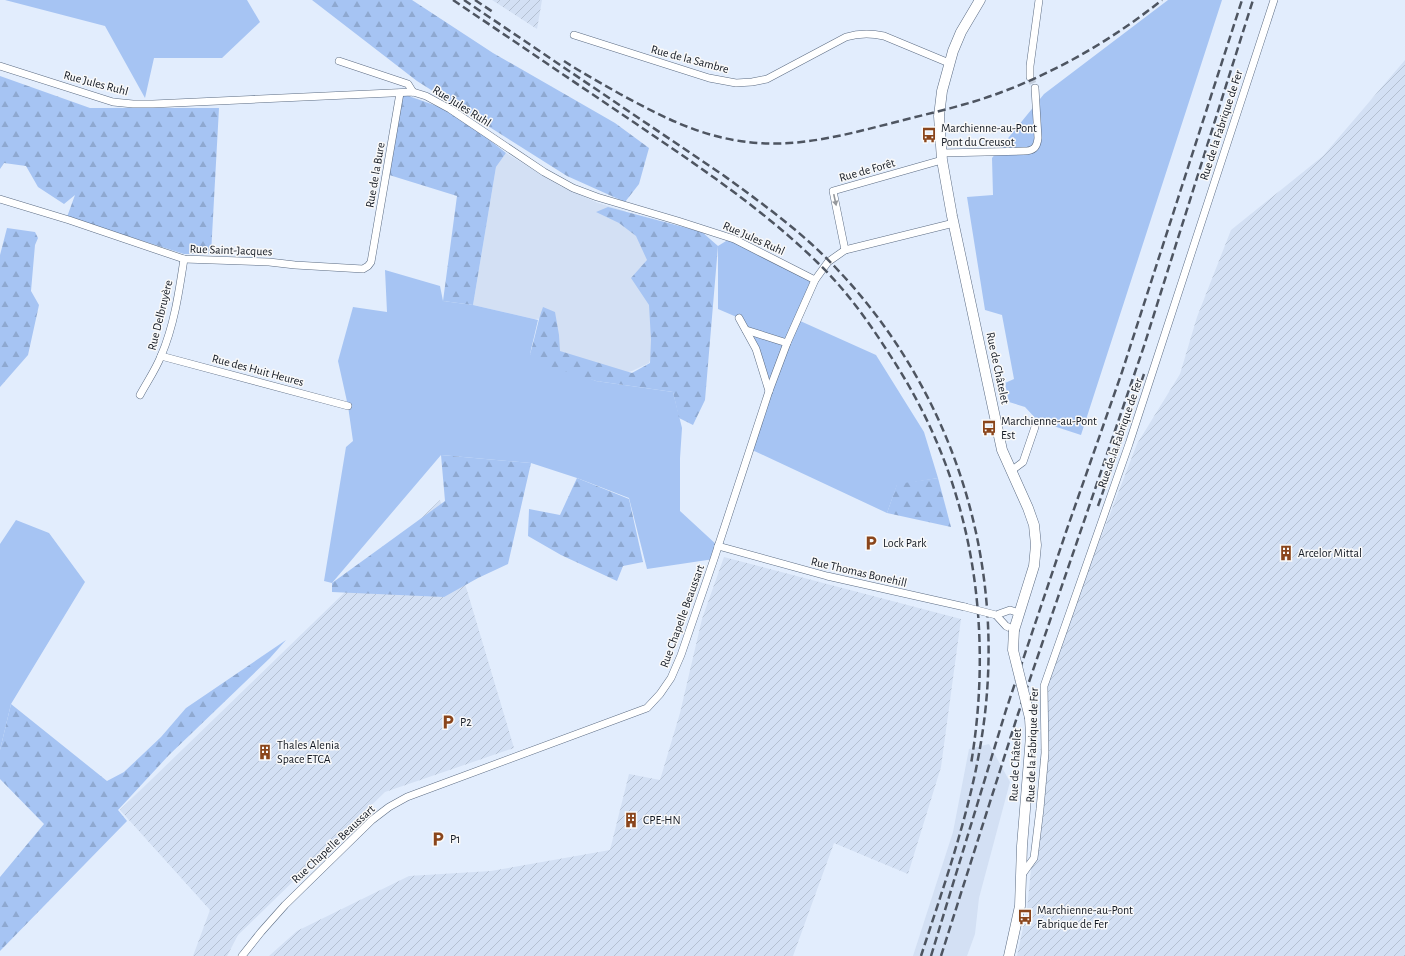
<svg xmlns="http://www.w3.org/2000/svg" width="1405" height="956" font-family="'Alegreya Sans',sans-serif">
<defs>
<pattern id="industrial-furrows" width="10" height="10" patternUnits="userSpaceOnUse"><rect width="10" height="10" fill="#d3e0f4"/><path d="M-1 1l2-2M0 10L10 0M9 11l2-2" fill="none" stroke="#b4c0d1"/></pattern>
<pattern id="forest-firs" width="22" height="20" patternUnits="userSpaceOnUse"><rect width="22" height="20" fill="#a6c4f3"/><path d="M5 1l3.5 6h-7zM16 11l3.5 6h-7z" fill="#8ea8d0"/></pattern>
</defs>
<rect width="100%" height="100%" fill="#e2edfd"/>
<!-- built -->
<g fill="#d3e0f4">
<path d="M506 153 560 186 598 203 625 211 647 232 653 351 649 363 632 371 622 374 559 357 552 318 534 319 473 305 496 167Z"/>
<path d="M989 744 1010 782 979 898 975 934 967 956H913L953 832 969 749Z"/>
</g>
<!-- industrial -->
<g fill="url(#industrial-furrows)">
<path d="M492 0H542L537 29Z"/>
<path d="M1405 60V956H1017L1027 909 1038 800 1043 701 1068 623 1137 444 1180 374 1197 317 1231 230 1323 156Z"/>
<path d="M440 500 514 748 385 792 238 935 227 956H193L210 910 120 810Z"/>
<path d="M724 557 961 619 941 767 908 874 834 843 793 956H269L297 931 409 876 491 871 610 850 629 774 660 780 680 713 702 619Z"/>
</g>
<!-- grass -->
<g fill="#a6c4f3">
<path d="M5 0H247L260 22 222 58H154L145 98 105 26Z"/>
<path d="M1168 0H1222L1081 435 1038 421 1025 407 1009 402 1005 383 1014 379 1002 315 985 310 967 197 993 195 992 158 1044 94Z"/>
<path d="M731 238 815 280 798 320 876 355 924 432 938 478 897 485 887 513 750 449 770 388 739 318 718 309V246Z"/>
<path d="M385 270 440 286 443 301 473 305 538 320 530 354 596 381 673 392 682 428 680 458V511L718 546 714 559 647 569 629 498 577 478 531 463 441 455 332 583 324 581 346 447 353 441 348 406 338 361 353 307 387 312Z"/>
<path d="M16 520 49 533 85 582 11 704 0 750V544Z"/>
</g>
<!-- forest -->
<g fill="url(#forest-firs)">
<path d="M312 0H412L493 53 615 123 649 148 639 184 625 202 567 176 417 81Z"/>
<path d="M0 76 90 108H219L211 254H184L67 217 75 195 64 204 38 187 26 166 4 163 0 169Z"/>
<path d="M400 93 454 112 506 153 496 167 473 305 443 301 457 196 386 174Z"/>
<path d="M608 207 702 232 718 246 705 400 693 425 679 418 673 392 596 381 541 364 530 354C535 339 537 323 543 307L555 312 559 335 560 351 632 373 650 363 651 340 649 305 631 278 647 260 636 236 619 223 596 212Z"/>
<path d="M7 228 35 232 38 238 35 245 31 291 39 305 28 355 0 387V255Z"/>
<path d="M441 455 531 463 508 564 478 578 444 597 332 592V583L445 501Z"/>
<path d="M577 478 629 499 643 562 623 566 617 581 561 555 528 536 529 509 560 515Z"/>
<path d="M938 478 951 527 887 513 897 484Z"/>
<path d="M286 640 270 658 169 755 118 810 127 821 0 951V877L44 824 0 779V750L11 704 107 781 124 772 161 737 186 708Z"/>
</g>
<g fill="none" stroke-linecap="round" stroke-linejoin="round">
<!-- street-tunnel -->
<path stroke="#c3cddc" stroke-width="7" stroke-dasharray="7 3.5" stroke-linecap="butt" d="M1030 77 1035 88"/>
<!-- street casing -->
<g stroke="#5c6c83" stroke-width="8">
<g id="street">
<path d="M574 35 709 78 736 83 752 82 767 79 846 37C859 33 871 33 884 36L949 63"/>
<path d="M339 61 408 84 413 92"/>
<path d="M0 66 113 102 133 104H153L413 92 426 96 450 109 544 172 573 188 597 197 678 221 734 239 815 280"/>
<path d="M1030 77V66L1039 0"/>
<path d="M942 153 1024 151C1033 151 1037 148 1038 138L1035 88"/>
<path d="M0 199 69 220 184 259 269 262 295 265 363 269 368 266 371 262 400 93"/>
<path d="M845 250 833 191 942 160"/>
<path d="M739 318 756 349 769 391"/>
<path d="M746 330 787 343"/>
<path d="M161 356 348 406"/>
<path d="M140 395C147 382 156 369 161 356 174 326 179 292 184 259"/>
<path d="M1011 471 1023 462 1035 427"/>
<path d="M718 546 827 576 965 607"/>
<path d="M1014 630 1006 626 996 615 1010 610 1019 613"/>
<path d="M1021 876 1034 858 1040 809 1045 753 1044 686 1129 444 1274 0"/>
<path d="M242 956 261 932 285 905 372 820 389 807 407 797 647 708 660 694 671 678 681 655 714 559 769 391 787 343 815 280 828 262 845 250 954 223"/>
</g>
</g>
<!-- secondary casing -->
<g stroke="#5c6c83" stroke-width="11">
<g id="secondary">
<path d="M980 0 961 32 953 51 942 91 939 116 942 160 952 216 1002 450 1028 508 1034 525 1036 545 1034 566 1014 630"/>
<path d="M1009 956 1020 906 1022 846 1031 736 1030 718"/>
</g>
</g>
<!-- street -->
<use href="#street" stroke="#fff" stroke-width="7"/>
<!-- secondary -->
<use href="#secondary" stroke="#fff" stroke-width="10"/>
<!-- rail -->
<g stroke="#4e5561" stroke-width="2.5" stroke-dasharray="8 4" stroke-linecap="butt">
<path d="M453 0C514 41 574 82 635 123 698 166 763 209 818 263 844 288 866 318 886 349 906 379 924 411 938 445 980 545 989 657 971 764"/>
<path d="M464 0 723 175C763 204 802 232 836 268 953 391 1007 561 983 729 972 807 945 882 921 956"/>
<path d="M475 0 493 12"/>
<path d="M564 61C582 73 601 83 620 94 657 114 693 133 734 140 788 150 837 137 888 124 926 114 965 106 1002 92 1060 70 1113 39 1162 0"/>
<path d="M1098 506 1144 374"/>
<path d="M931 956 1006 710 1067 529 1122 372 1242 0"/>
<path d="M941 956 1018 714 1144 346 1253 0"/>
</g>
<!-- street-bridge casing -->
<g stroke="#5c6c83" stroke-width="8" stroke-linecap="butt">
<path id="street-bridge" d="M965 607 996 615"/>
</g>
<!-- secondary-bridge casing -->
<g stroke="#5c6c83" stroke-width="11" stroke-linecap="butt">
<path id="secondary-bridge" d="M1014 630 1013 650 1030 718"/>
</g>
<!-- street-bridge -->
<use href="#street-bridge" stroke="#fff" stroke-width="7"/>
<!-- secondary-bridge -->
<use href="#secondary-bridge" stroke="#fff" stroke-width="10"/>
</g>
<!-- one-way arrows -->
<defs><path id="oneway-solid" d="M-6-.8H1V-3.2L6.5 0L1 3.2V.8H-6Z"/></defs>
<use fill="#95989c" href="#oneway-solid" transform="translate(835 200) rotate(78)"/>
<!-- icons -->
<defs>
<g id="bus-bare" transform="scale(1.2)"><path d="M-5-6H5V4H4V6H2V4H-2V6H-4V4H-5ZM-3.5-4V0h7V-4ZM-3.5 1.2v1.5H-2V1.2ZM2 1.2v1.5H3.5V1.2Z" fill="#8a451b" stroke="#f9f9f9" stroke-width="2.5" paint-order="stroke"/></g>
<g id="parking-bare" transform="scale(1.2)"><path d="M-3.5-5.5H1a3.5 3.5 0 0 1 0 7H-1V5.5H-3.5ZM-1-3.4V-.6H.8a1.4 1.4 0 0 0 0-2.8Z" fill="#8a451b" stroke="#f9f9f9" stroke-width="2.5" paint-order="stroke"/></g>
<g id="building-bare" transform="scale(1.2)"><path d="M-4-6H4V6H1V3H-1V6H-4ZM-2.5-4.3h1.7v1.8h-1.7ZM.8-4.3h1.7v1.8H.8ZM-2.5-1h1.7V.8h-1.7ZM.8-1h1.7V.8H.8Z" fill="#8a451b" stroke="#f9f9f9" stroke-width="2.5" paint-order="stroke"/></g>
</defs>
<g fill-rule="evenodd">
<use href="#bus-bare" x="929" y="135"/>
<use href="#bus-bare" x="989" y="428"/>
<use href="#parking-bare" x="871" y="543"/>
<use href="#building-bare" x="1286" y="553"/>
<use href="#parking-bare" x="448" y="722"/>
<use href="#building-bare" x="265" y="752"/>
<use href="#building-bare" x="631" y="820"/>
<use href="#parking-bare" x="438" y="839"/>
<use href="#bus-bare" x="1025" y="917"/>
</g>
<g text-anchor="middle" stroke-width="3" stroke-linejoin="round" paint-order="stroke">
<!-- street labels -->
<g font-size="12" fill="#131923" stroke="#f9f9f9">
<text transform="translate(690 59) rotate(15)" y="4">Rue de la Sambre</text>
<text transform="translate(96 83) rotate(15)" y="4">Rue Jules Ruhl</text>
<text transform="translate(462 106) rotate(32)" y="4">Rue Jules Ruhl</text>
<text transform="translate(1221 125) rotate(-72)" y="4">Rue de la Fabrique de Fer</text>
<text transform="translate(867 170) rotate(-16)" y="4">Rue de Forêt</text>
<text transform="translate(375 175) rotate(-80)" y="4">Rue de la Bure</text>
<text transform="translate(754 238) rotate(24)" y="4">Rue Jules Ruhl</text>
<text transform="translate(231 250) rotate(2)" y="4">Rue Saint-Jacques</text>
<text transform="translate(160 315) rotate(-76)" y="4">Rue Delbruyère</text>
<text transform="translate(998 368) rotate(78)" y="4">Rue de Châtelet</text>
<text transform="translate(258 370) rotate(15)" y="4">Rue des Huit Heures</text>
<text transform="translate(1120 433) rotate(-71)" y="4">Rue de la Fabrique de Fer</text>
<text transform="translate(859 572) rotate(13)" y="4">Rue Thomas Bonehill</text>
<text transform="translate(682 616) rotate(-70)" y="4">Rue Chapelle Beaussart</text>
<text transform="translate(1032 745) rotate(-88)" y="4">Rue de la Fabrique de Fer</text>
<text transform="translate(1015 765) rotate(-87)" y="4">Rue de Châtelet</text>
<text transform="translate(333 844) rotate(-43)" y="4">Rue Chapelle Beaussart</text>
</g>
<!-- poi labels -->
<g font-size="12" fill="#131923" stroke="#f9f9f9" text-anchor="start">
<text x="941" y="132">Marchienne-au-Pont<tspan x="941" dy="14">Pont du Creusot</tspan></text>
<text x="1001" y="425">Marchienne-au-Pont<tspan x="1001" dy="14">Est</tspan></text>
<text x="883" y="547">Lock Park</text>
<text x="1298" y="557">Arcelor Mittal</text>
<text x="460" y="726">P2</text>
<text x="277" y="749">Thales Alenia<tspan x="277" dy="14">Space ETCA</tspan></text>
<text x="643" y="824">CPE-HN</text>
<text x="450" y="843">P1</text>
<text x="1037" y="914">Marchienne-au-Pont<tspan x="1037" dy="14">Fabrique de Fer</tspan></text>
</g>
</g>
</svg>
